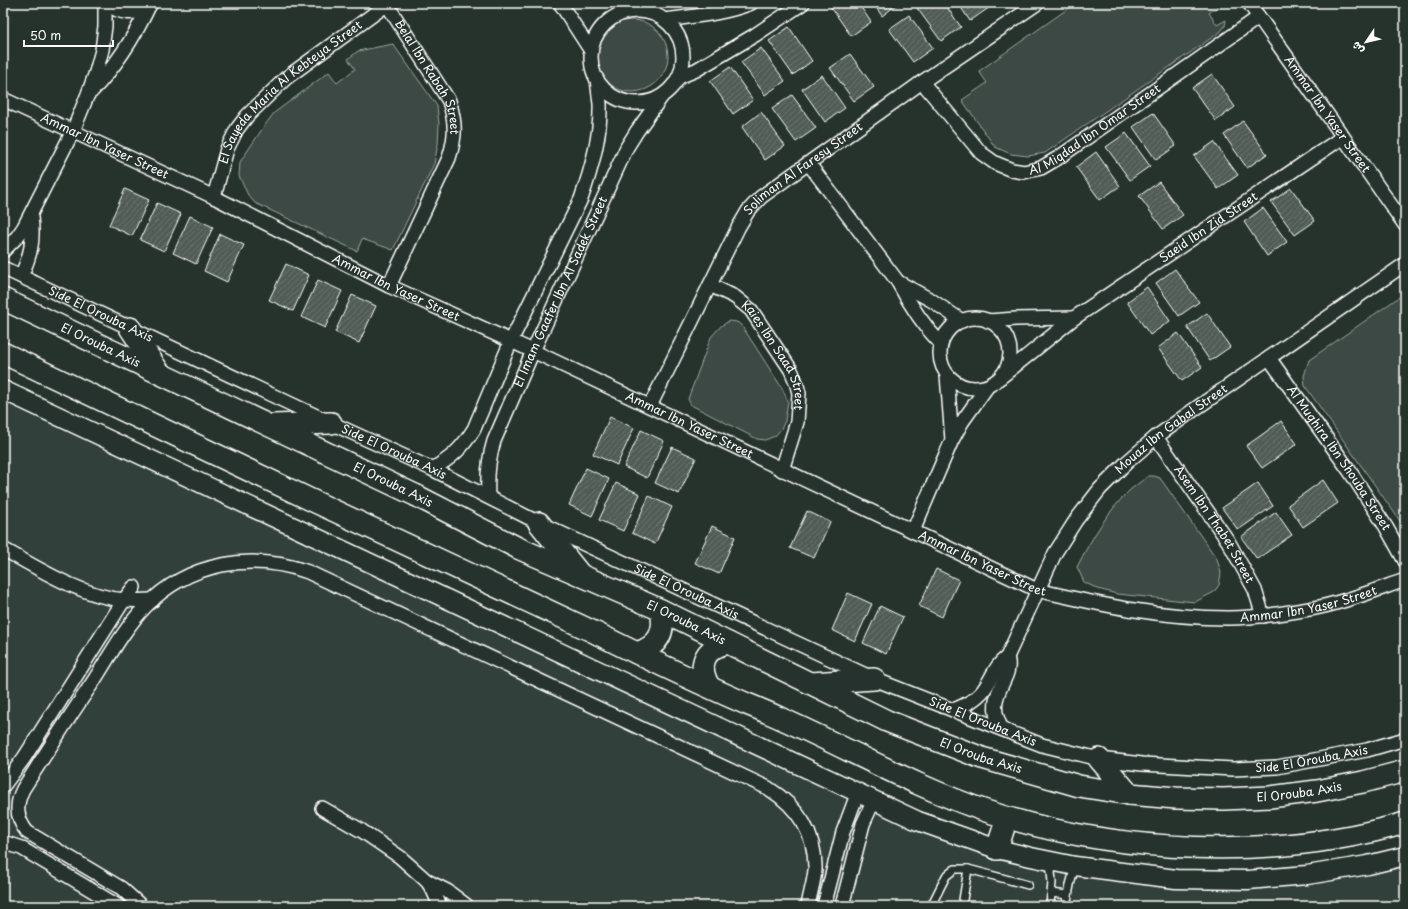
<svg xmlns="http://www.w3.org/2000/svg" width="1408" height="909" font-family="'Playpen Sans','Playpen Sans Arabic',sans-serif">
<defs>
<pattern id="building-hatch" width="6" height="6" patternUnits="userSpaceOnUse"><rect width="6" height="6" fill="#515c57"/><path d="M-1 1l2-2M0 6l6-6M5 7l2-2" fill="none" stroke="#6b7470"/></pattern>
</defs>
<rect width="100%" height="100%" fill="#26332d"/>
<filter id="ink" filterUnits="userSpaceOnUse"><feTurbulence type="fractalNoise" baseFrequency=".025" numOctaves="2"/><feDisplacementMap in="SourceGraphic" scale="8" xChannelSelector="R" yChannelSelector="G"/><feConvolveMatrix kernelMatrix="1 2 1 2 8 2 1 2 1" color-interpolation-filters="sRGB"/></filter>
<g filter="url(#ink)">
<!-- built -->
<path fill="#333f3a" d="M3 399 180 483 498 636 911 824 1137 880 1405 860V906H3Z"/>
<!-- garden -->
<g fill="#3e4944" stroke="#9ea4a2">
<path d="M1076 3H1218L1220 5 1209 13 1217 25 1226 20 1225 26 1220 32 1045 153 1028 156 1011 154 995 147 962 100 987 83 979 71Z"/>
<circle cx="632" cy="56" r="36"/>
<path d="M393 44 437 106 439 124 438 144 434 164 393 250 362 239 357 251 255 203 248 195 239 176 240 162 265 125 274 113 329 72 337 83 355 69 348 59 358 51Z"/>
<path d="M1405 293V528L1305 386 1304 376 1309 360Z"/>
<path d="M729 321 737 322 742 326 782 388 788 401 785 421 781 429 775 436 765 440 757 439 691 405 688 399 711 337 721 326Z"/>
<path d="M1148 476H1154L1160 478 1217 559 1221 573 1219 585 1214 592 1195 602 1117 594 1098 589 1084 582 1077 567C1091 539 1108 511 1130 490 1136 485 1142 481 1148 476Z"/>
</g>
<!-- building -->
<g fill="url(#building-hatch)" stroke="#fff">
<path d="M828 3H858L871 22 851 36Z"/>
<path d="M873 3H899L882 16Z"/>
<path d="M924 3H944L961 27 941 41 917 8Z"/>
<path d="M958 3H988L990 7 970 21Z"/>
<path d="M909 15 933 48 913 62 889 29Z"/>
<path d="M789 27 812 61 793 75 769 41Z"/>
<path d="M761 48 785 81 765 95 741 62Z"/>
<path d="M850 54 874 87 854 101 830 68Z"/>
<path d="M730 67 753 100 733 114 710 81Z"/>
<path d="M1212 74 1235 107 1216 121 1192 88Z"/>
<path d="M822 75 845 108 825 122 802 89Z"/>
<path d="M792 95 816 128 796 142 772 109Z"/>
<path d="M761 112 785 146 765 160 742 127Z"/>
<path d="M1153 113 1176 146 1156 160 1133 127Z"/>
<path d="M1243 121 1267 154 1247 168 1224 135Z"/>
<path d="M1126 133 1150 166 1130 180 1106 147Z"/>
<path d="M1214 142 1238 175 1218 189 1194 156Z"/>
<path d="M1096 152 1120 186 1100 200 1076 167Z"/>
<path d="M1159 182 1183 215 1163 229 1139 196Z"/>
<path d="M1291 188 1315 221 1295 235 1271 202Z"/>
<path d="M125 189 149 200 132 236 109 225Z"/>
<path d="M157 203 181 214 164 251 140 240Z"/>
<path d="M1263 208 1287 242 1267 256 1244 222Z"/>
<path d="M190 216 213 227 196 264 173 253Z"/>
<path d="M220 234 244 245 227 282 204 271Z"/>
<path d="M286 264 309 275 293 311 269 300Z"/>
<path d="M1175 269 1199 302 1179 316 1156 283Z"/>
<path d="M318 280 342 291 325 328 301 317Z"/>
<path d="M1147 287 1170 321 1150 335 1127 302Z"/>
<path d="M352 295 376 306 359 343 335 332Z"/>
<path d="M1207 313 1230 347 1210 361 1187 327Z"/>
<path d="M1178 333 1202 367 1182 381 1158 348Z"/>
<path d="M610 417 634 428 617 465 593 454Z"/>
<path d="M1281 421 1297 444 1262 468 1246 446Z"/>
<path d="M641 430 664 441 647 478 624 467Z"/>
<path d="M672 447 696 458 679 494 655 483Z"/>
<path d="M586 468 609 479 592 516 569 505Z"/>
<path d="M1323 480 1338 503 1303 527 1288 505Z"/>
<path d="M616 483 640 494 623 531 599 520Z"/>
<path d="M1258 483 1273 506 1238 530 1222 508Z"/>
<path d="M649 496 672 507 655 544 632 533Z"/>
<path d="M807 511 830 522 814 558 790 548Z"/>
<path d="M1276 512 1292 535 1257 559 1241 537Z"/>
<path d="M712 526 735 537 719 574 695 563Z"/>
<path d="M936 569 959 580 942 617 919 606Z"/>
<path d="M848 593 872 604 855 641 832 630Z"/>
<path d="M880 606 903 617 886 654 863 643Z"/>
</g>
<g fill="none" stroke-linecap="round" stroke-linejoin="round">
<!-- lane casing -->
<g stroke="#fff" stroke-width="10">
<g id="lane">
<path d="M1051 893 1068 895"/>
<path d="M931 906 946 876 955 869H968L1028 885"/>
<path d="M962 906 968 869"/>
<path d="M1050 906 1052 882 1050 861"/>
<path d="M1066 906 1070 885 1075 866"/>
</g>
</g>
<!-- street casing -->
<g stroke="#fff" stroke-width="16">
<g id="street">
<path d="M106 3C119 14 137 17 151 4"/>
<path id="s1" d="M386 3 449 101C456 123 456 136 449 158L389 286"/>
<path d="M560 3 591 51"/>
<path id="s2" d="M1249 3 1405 225"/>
<circle cx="637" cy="57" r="46"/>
<path d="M665 20C693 16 724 14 751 3"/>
<path d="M679 77 696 70 755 35 803 3"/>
<path id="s3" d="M922 82 981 153 995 163 1012 170 1024 172 1041 168 1058 158 1259 17"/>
<path d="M91 92C116 66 134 38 149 6"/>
<path id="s4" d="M3 99 214 197 389 286 533 351 1037 590C1101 605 1162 618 1228 618 1257 618 1287 613 1315 608 1346 602 1376 590 1405 580"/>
<path d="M809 164 898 282C910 305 923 325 941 344"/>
<path id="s5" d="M214 197 227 149 237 129 247 116 286 78 389 3"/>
<path d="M3 251 17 237 24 227 73 131 88 94 96 72 102 50 105 26V3"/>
<path id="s6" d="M3 268 331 423 432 469 539 523 874 679 1042 745 1099 759 1142 764 1233 769 1277 767 1367 750 1405 739"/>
<path d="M21 276C31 255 34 240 31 217"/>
<path d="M898 282 931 300 962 321"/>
<path id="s7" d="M710 285 735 297 751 310 791 370 796 382 799 393 797 422 782 470"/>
<circle cx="975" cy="353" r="35"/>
<path d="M988 321 1016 319 1074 318"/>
<path id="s8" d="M1269 358 1349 470 1386 527 1405 561"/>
<path d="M947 375 952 440"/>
<path id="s9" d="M1001 377 1074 318 1343 137"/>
<path id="s10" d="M650 406 738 228 748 211 761 197 922 82 1038 3"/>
<path id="s11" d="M1156 437 1228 541 1255 590 1263 616"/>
<path d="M432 469C451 459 463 447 474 429L511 341 581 199C591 171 601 134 600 104 599 96 598 87 597 79"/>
<path id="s12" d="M488 497C487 477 488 460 494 441L533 351 627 147 637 131 662 96"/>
<path d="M913 531 952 440 962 422 987 387"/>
<path d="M3 549C39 569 83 597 125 600 134 601 144 600 153 600"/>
<path id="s13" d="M953 710C964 706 974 701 982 692 992 680 994 666 1007 657L1055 553 1076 520 1100 489 1126 463 1156 437 1195 409 1405 264"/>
<path d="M1002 729C982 693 1015 681 1007 657"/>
<path d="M3 786 24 758 124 600 134 587"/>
<path d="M322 808 362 831 400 857 427 881 433 890 440 906"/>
<path d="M3 842 21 848 118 906"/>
<path d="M427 881 447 891 467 906"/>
<path d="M141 906 121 888 27 832C16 818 15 805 23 789 46 753 69 717 93 682 109 657 124 629 145 607 188 562 251 552 308 572L768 788C798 807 816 834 815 870 814 882 810 894 808 906"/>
<path d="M824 906 843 832 858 792"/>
<path d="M842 906 863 824 874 800"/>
</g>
</g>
<!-- secondary casing -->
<g stroke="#fff" stroke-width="21">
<path id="secondary" d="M3 390 918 821 997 849 1031 857 1075 866 1176 879 1248 880 1307 875 1368 865 1405 856"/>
</g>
<!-- primary casing -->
<g stroke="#fff" stroke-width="24">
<g id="primary">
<path id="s14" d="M3 299 415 495 518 548 661 610 887 721 982 758 1079 786 1129 794 1176 798 1223 799 1270 797 1317 791 1363 782 1405 771"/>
<path d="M130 328 159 372"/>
<path d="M3 353 309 499 596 633C646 658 696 682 747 704 762 710 776 716 791 723 855 752 918 788 986 811 1115 854 1274 861 1405 823"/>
<path d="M274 425 331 423"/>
<path d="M539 523 579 573"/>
<path d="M637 653C658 646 666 633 661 610"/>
<path d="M811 683 874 679"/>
<path d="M709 686C697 665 704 648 728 643"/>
<path d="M1099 759 1129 794"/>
<path d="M997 849 1007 818"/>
</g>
</g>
<!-- lane -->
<use href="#lane" stroke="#26332d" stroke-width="7"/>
<!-- street -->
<use href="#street" stroke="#26332d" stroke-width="13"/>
<!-- secondary -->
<use href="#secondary" stroke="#26332d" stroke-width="18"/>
<!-- primary -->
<use href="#primary" stroke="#26332d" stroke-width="21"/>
</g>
</g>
<g text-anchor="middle" stroke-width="3.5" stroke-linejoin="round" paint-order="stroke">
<!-- street labels -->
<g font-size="12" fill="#fff" stroke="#26332d">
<text dy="4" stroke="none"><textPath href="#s1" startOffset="86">Belal Ibn Rabah Street</textPath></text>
<text dy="4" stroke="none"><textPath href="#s5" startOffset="135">El Sayeda Maria Al Kebteya Street</textPath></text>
<text dy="4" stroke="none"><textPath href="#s2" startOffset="136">Ammar Ibn Yaser Street</textPath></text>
<text dy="4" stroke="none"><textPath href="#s3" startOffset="223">Al Miqdad Ibn Omar Street</textPath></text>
<text dy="4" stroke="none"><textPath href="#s4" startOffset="112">Ammar Ibn Yaser Street</textPath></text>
<text dy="4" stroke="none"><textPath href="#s10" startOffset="288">Soliman Al Faresy Street</textPath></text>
<text dy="4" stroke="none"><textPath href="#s9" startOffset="256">Saeid Ibn Zid Street</textPath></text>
<text dy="4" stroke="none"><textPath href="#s4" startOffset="436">Ammar Ibn Yaser Street</textPath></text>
<text dy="4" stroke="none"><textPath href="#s12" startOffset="220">El Imam Gaafer Ibn Al Sadek Street</textPath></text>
<text dy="4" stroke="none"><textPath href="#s6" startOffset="108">Side El Orouba Axis</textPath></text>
<text dy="4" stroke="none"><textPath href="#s14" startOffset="108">El Orouba Axis</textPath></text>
<text dy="4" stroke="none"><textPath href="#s7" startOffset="100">Kaies Ibn Saad Street</textPath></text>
<text dy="4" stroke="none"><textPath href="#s4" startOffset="760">Ammar Ibn Yaser Street</textPath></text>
<text dy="4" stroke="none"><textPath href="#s13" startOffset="364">Mouaz Ibn Gabal Street</textPath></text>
<text dy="4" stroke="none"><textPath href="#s6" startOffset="432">Side El Orouba Axis</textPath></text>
<text dy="4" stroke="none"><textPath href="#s8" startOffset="122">Al Mughira Ibn Shouba Street</textPath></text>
<text dy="4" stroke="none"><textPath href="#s14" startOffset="432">El Orouba Axis</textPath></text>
<text dy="4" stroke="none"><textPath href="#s11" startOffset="105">Asem Ibn Thabet Street</textPath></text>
<text dy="4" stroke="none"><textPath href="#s4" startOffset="1084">Ammar Ibn Yaser Street</textPath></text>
<text dy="4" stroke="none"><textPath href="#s6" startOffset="756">Side El Orouba Axis</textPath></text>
<text dy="4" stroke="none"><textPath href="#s4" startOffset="1420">Ammar Ibn Yaser Street</textPath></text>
<text dy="4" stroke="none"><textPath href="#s14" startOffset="756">El Orouba Axis</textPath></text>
<text dy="4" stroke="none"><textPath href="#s6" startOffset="1080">Side El Orouba Axis</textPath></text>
<text dy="4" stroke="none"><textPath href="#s14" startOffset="1080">El Orouba Axis</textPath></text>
<text dy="4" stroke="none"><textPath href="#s6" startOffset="1416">Side El Orouba Axis</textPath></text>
<text dy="4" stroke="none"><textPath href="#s14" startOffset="1404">El Orouba Axis</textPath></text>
</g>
</g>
<!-- margin -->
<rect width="1408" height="909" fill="none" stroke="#26332d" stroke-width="16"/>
<rect x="8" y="8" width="1392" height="893" fill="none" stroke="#fff" stroke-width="1.5" filter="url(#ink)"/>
<!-- north arrow -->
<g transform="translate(1366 42) rotate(235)" stroke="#26332d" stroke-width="3" paint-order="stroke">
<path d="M0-3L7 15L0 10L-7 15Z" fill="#ffffff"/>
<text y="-6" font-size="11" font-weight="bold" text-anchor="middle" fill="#ffffff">ش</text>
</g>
<!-- scale -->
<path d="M24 40v6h89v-6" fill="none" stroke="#ffffff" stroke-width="2"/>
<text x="30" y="40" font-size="12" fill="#ffffff" stroke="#26332d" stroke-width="3" paint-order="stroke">50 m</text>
</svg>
